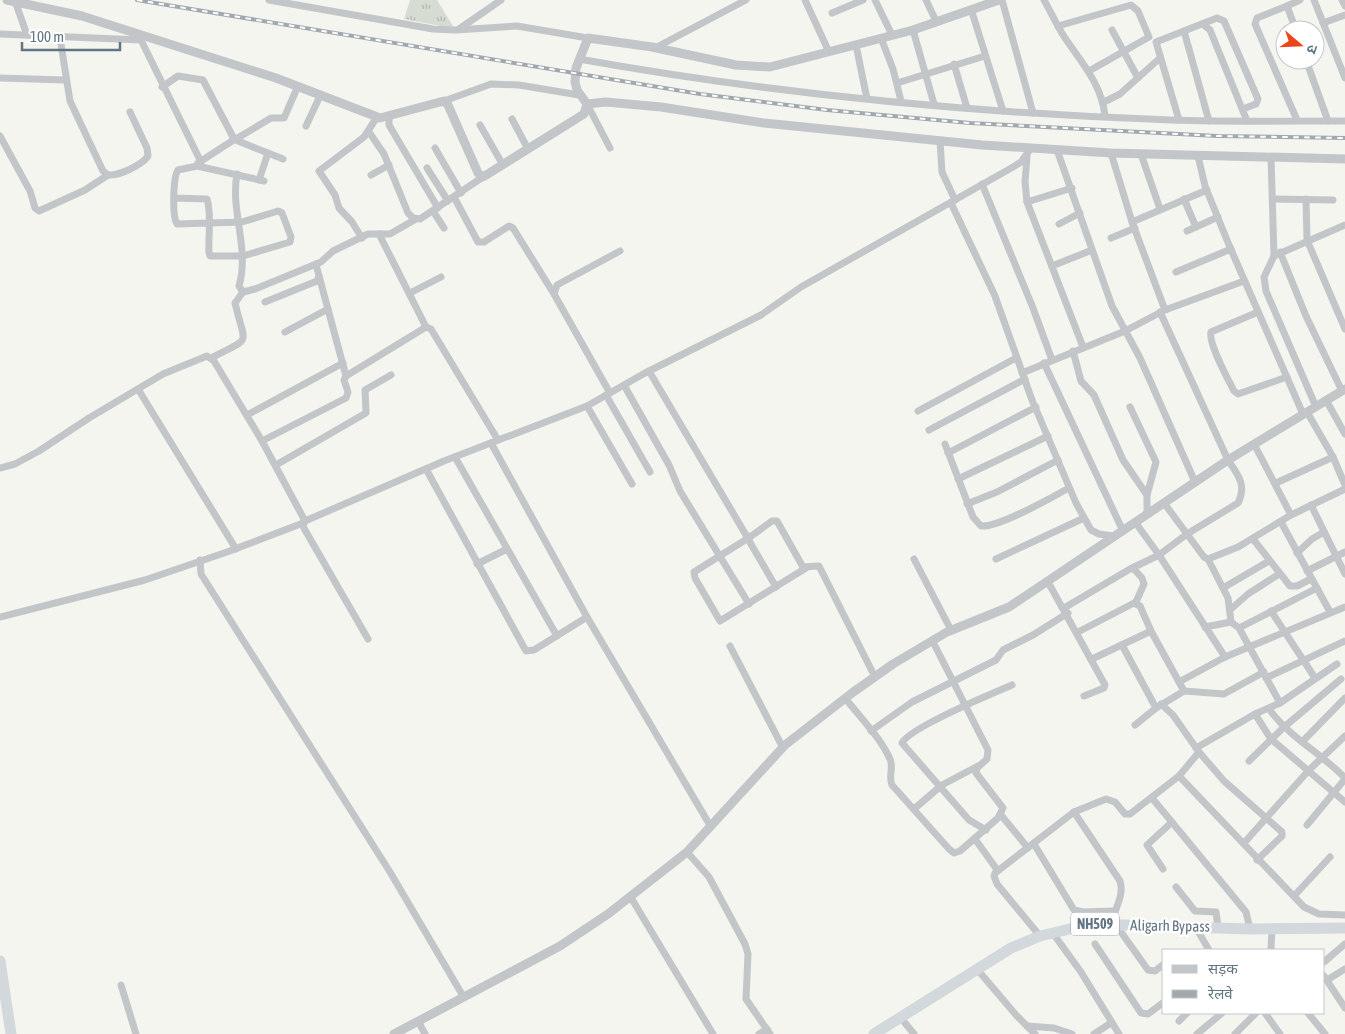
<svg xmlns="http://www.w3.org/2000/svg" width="1345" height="1034" font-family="'Asap Condensed','Noto Sans Devanagari',sans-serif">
<defs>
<pattern id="grass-tufts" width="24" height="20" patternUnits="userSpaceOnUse" patternTransform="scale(1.25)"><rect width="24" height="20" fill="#d6dcd1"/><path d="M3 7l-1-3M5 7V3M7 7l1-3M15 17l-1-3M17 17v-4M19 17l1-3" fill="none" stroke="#b1b7af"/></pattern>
</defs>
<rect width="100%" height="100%" fill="#f5f5f0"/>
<!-- grass -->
<path fill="url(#grass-tufts)" d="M410 0H437L453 26 446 27 404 19Z"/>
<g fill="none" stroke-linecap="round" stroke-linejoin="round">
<!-- minor -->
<g stroke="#c2c6c9" stroke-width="7">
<path d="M269 0 433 29 456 30 517 26 588 38"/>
<path d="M805 0 829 52"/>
<path d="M875 0 892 35"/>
<path d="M926 0 936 21"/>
<path d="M1002 0 1033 113"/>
<path d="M1044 0C1051 12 1057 26 1065 38 1082 63 1102 85 1105 116"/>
<path d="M1314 0 1345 78"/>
<path d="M1342 0 1345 6"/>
<path d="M15 1 27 35"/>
<path d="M1287 6 1257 18 1255 24 1297 120"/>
<path d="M971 9 1003 111"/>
<path d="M832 13 863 0"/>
<path d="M1323 23 1345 15"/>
<path d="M1204 25 1210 30 1247 121"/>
<path d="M1058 26 1131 5 1138 11 1149 37 1089 71"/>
<path d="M459 29 501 0"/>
<path d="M913 30 934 104"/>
<path d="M1112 30 1138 78"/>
<path d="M1296 30 1287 6 1300 0"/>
<path d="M1184 31 1209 121"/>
<path d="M0 34 141 40 201 162"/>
<path d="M60 38 70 101 103 171 108 175C119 176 142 165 148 156L147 148 130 112"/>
<path d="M881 38 893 69 901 101"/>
<path d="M856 45 867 99"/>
<path d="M655 48 746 0"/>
<path d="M579 59C774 94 973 113 1171 120 1229 122 1287 121 1345 121"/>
<path d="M1306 60 1328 121"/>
<path d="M954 64 967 108"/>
<path d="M0 78 65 80"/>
<path d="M897 83 985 56"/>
<path d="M162 87 178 76 203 80 233 137 236 139 271 118H284L298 86"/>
<path d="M444 101 491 84 519 85 579 95"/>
<path d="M1104 102 1120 94 1160 58"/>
<path d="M587 104 610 148"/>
<path d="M389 117V125L438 208"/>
<path d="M512 119 528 149"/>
<path d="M1179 120 1156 42 1217 18 1224 21 1258 99 1256 104 1243 109"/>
<path d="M480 125 503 165"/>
<path d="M306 126 320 96"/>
<path d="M369 132 384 154 408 213 413 218 420 219 483 177"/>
<path d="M0 136 30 191 35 208 39 211 85 190 108 175"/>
<path d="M233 139 283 159"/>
<path d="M940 141 942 172 955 200"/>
<path d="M435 148 461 193"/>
<path d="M1057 150 1112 306 1140 358 1195 482"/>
<path d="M1111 153 1132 222 1165 310"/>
<path d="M1141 154 1160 209"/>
<path d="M1027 156 1025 182 1027 202 1083 347"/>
<path d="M1198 156 1205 186 1229 245 1303 414"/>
<path d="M1271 157 1274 256"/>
<path d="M198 163 235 139"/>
<path d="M427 168 448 201"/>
<path d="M237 174C230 212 250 248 239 286L243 292 255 289 321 262 333 251 368 234H390L416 219"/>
<path d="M371 175 389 165"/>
<path d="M259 180 268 153"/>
<path d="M982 184 1033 308 1052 360"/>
<path d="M454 197 478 242H484L509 226 513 228 554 294"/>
<path d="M174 198 207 199C212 215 208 235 209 253L210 256H243L290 242 291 237 282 213 278 211 242 222 177 224C172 217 173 177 178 170L197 166 264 181"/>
<path d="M1184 199 1196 227"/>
<path d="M1273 199 1333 200"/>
<path d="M1306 199 1307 240 1345 329"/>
<path d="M1027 202 1072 188"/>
<path d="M951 203 995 296 1032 400 1076 503 1091 530 1099 534 1114 536"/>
<path d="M433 211 444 228"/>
<path d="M1132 222 1207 190"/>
<path d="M1059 224 1080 213"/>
<path d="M1187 231 1218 217"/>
<path d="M379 234 426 327"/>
<path d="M362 238 352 222 339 208 335 195 319 171 364 137 377 117"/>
<path d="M1111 238 1135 228"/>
<path d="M1280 252 1306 316 1342 391"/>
<path d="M1052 266 1092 250"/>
<path d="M1176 272 1231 249"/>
<path d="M319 276 346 376"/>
<path d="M410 293 441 277"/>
<path d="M265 302 317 281 319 276 316 264"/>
<path d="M1258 312 1211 332C1208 343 1228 379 1234 391L1238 394 1287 377"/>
<path d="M285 332 328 309"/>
<path d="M1073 351 1081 381 1094 395 1123 460 1147 495V514"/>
<path d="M211 358C254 336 245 347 235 303L243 292"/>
<path d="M1044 363 1123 531"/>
<path d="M649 371 746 535 750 537 772 521H777L803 567 819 566 875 677"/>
<path d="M1022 373 1125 331 1165 310 1244 281"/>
<path d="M624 385 669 465 680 491 749 604"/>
<path d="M138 389 236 549"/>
<path d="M610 393 554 294 557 285 620 251"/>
<path d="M606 395 650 472"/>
<path d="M1326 400 1345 434"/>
<path d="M587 406 632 484"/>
<path d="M1130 407 1156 462 1147 495"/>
<path d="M1316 407 1266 291 1264 277 1274 256 1345 225"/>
<path d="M918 411 1016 358"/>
<path d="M1307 412 1333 457 1345 485"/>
<path d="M247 415 343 363"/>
<path d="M929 430 1025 379"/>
<path d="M262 441 346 398 348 392 344 380 346 376 426 327 431 329 498 440"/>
<path d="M491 443 587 617 711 827"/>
<path d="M945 444 973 517 981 526C999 528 1052 497 1069 488"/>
<path d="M1254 444 1291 515"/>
<path d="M948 453 1036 407"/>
<path d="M455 457 557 636"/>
<path d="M276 465 366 413 365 390 391 375"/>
<path d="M0 468 15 464 39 451 89 418 163 374 207 356 214 361 262 441 305 521"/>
<path d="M426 469 526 651 534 650 587 617"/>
<path d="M958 479 1048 436"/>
<path d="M1276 483 1333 457"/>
<path d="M1164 503 1204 557 1208 559 1238 547 1291 515 1345 489"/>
<path d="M967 504 997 492 1058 460"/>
<path d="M1311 505 1345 574"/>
<path d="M1135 522 1159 555 1225 657 1345 607"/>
<path d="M1281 522 1330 612"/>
<path d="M750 537 694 572 695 578 720 621 806 568"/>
<path d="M748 539 776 587"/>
<path d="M1253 539 1290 586H1297L1311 579"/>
<path d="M1297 553 1312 539 1324 532"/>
<path d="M914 559 951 630"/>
<path d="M996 559 1084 518"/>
<path d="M1208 559 1228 598 1231 622 1239 628 1280 703"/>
<path d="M200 560 201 574 390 872 463 996"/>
<path d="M477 564 507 549"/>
<path d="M1133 568 1142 578 1144 584 1136 602"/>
<path d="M1307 571 1345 552"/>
<path d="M1048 582 1105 685 1104 688 1084 696"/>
<path d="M1223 588 1269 561"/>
<path d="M1064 608 1130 569 1159 555 1187 534 1238 503C1247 485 1238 475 1228 460L1160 312"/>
<path d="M1231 609 1248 594 1279 574"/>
<path d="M1271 611 1315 678"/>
<path d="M0 617 145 580 227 552 303 523"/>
<path d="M1205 627 1231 622"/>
<path d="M1239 628 1317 588"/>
<path d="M1078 632 1134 603 1140 606 1151 631 1184 691 1156 708 1135 725"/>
<path d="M368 639 305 530 303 526 305 521 444 461 587 406 645 373 761 315 801 287 1013 167 1021 162 1031 148"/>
<path d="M1122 645 1156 708"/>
<path d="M730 646 783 748"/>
<path d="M1092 659 1151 631"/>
<path d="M1266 678 1345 641"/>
<path d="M1179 682 1225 657"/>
<path d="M1184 691 1224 694 1264 672"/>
<path d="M845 698C860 717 880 737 890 759 894 768 888 776 892 785L949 849 954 853 960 851 998 818 1003 808 976 773 977 768 987 759 988 750 932 640"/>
<path d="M1269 709C1291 739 1320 752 1345 778"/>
<path d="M1255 714 1271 739 1345 802"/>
<path d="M871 731 912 702 996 660 1003 650 1033 635 1068 613"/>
<path d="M1302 742 1345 698"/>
<path d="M1196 748 1255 714 1280 703 1337 664"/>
<path d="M1199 752 1224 781 1282 832V836L1257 860"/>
<path d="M1249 761 1283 728 1341 679"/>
<path d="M1179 776 1304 907 1319 914 1345 915"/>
<path d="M1152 798 1246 912 1250 929"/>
<path d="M914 809 942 785 978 766"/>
<path d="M1074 812 1120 881C1125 896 1113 910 1112 925"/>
<path d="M1001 815 1028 848"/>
<path d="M1307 825 1345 779"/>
<path d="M986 830 969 820 902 743C909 728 993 693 1012 685"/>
<path d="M975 839 998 871"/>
<path d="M1244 843 1309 770 1345 736"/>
<path d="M1034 844 1074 910 1083 912 1114 911"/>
<path d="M687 852 709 877 745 944 748 954 746 999 770 1034"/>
<path d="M1163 869 1147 845 1172 822"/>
<path d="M1176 887 1195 911 1216 912 1218 927"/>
<path d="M630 896 713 1034"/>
<path d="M1294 896 1330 857"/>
<path d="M1116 925 1148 970 1155 971 1164 964"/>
<path d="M1195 926 1209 950"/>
<path d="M1052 932 1081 972 1119 1034"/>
<path d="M1040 936 997 884 994 876 995 873 1074 812 1106 799 1115 802 1125 814H1130L1179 776 1199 752 1173 715 1161 704"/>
<path d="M1095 944 1141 1013 1148 1014 1164 1002"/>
<path d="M1271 950 1272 928"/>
<path d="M1324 962 1345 944"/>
<path d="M977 969 1016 1015 1035 1034"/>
<path d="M1324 976 1345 1008"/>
<path d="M1327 980 1345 969"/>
<path d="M121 985 136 1034"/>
<path d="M1265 1013 1280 1034"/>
<path d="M1308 1013 1325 1034"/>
<path d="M901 1018 914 1034"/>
<path d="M418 1021 425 1034"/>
<path d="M1179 1021 1187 1013"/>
<path d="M1027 1026 1054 1028 1072 1034"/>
<path d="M759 1034 767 1029"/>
<path d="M1094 1034 1111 1023"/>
<path d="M1197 1034 1222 1013"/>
<path d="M1235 1034 1256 1013"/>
</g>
<!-- tertiary -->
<g stroke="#c2c6c9" stroke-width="9">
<path d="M7 0 82 16 276 78 380 118 444 101 448 105 478 173 483 177 584 114 587 104 577 90 575 82 576 68 588 38 652 47 736 65 770 67 913 30 999 0"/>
<path d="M587 104 606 102 661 107 764 123 982 145 1111 153 1345 159"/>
<path d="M394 1034 560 946 608 914 687 852 785 745 852 693 893 664 947 632 1009 607 1228 460 1345 389"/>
</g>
<!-- trunk -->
<g stroke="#d3d8dc" stroke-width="11">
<path d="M0 961 11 1034"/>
<path d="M874 1034 1011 948 1040 936 1091 924 1250 929 1345 928"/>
</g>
<!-- rail casing -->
<g stroke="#a2a9ae" stroke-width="4">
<path id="rail" d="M137 0 700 94 827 110 970 123 1217 136 1345 138"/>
</g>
<!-- rail -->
<use href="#rail" stroke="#fff" stroke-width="2" stroke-dasharray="5.5" stroke-linecap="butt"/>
</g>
<g text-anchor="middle" stroke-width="5" stroke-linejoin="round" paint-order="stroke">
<!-- shield labels -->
<rect fill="#fff" stroke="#919ea8" stroke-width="1" x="1071" y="912.5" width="48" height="23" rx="4"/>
<g font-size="14" font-weight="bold" fill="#627583">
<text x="1095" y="929">NH509</text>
</g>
<!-- street labels -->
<g font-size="15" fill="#627583" stroke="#fff">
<text transform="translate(1170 926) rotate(1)" y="5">Aligarh Bypass</text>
</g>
</g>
<!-- legend -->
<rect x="1162" y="949" width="162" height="65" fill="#ffffff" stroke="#c0c8cd"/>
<rect x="1172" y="965" width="25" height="8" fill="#c2c6c9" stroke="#c0c8cd"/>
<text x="1208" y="974" font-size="15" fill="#627583">सड़क</text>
<rect x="1172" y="990" width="25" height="8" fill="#a2a9ae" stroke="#c0c8cd"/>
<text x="1208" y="999" font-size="15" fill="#627583">रेलवे</text>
<!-- north arrow -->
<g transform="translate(1300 45) rotate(109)"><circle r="24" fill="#ffffff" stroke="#c0c8cd"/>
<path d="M0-4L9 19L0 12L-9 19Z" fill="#ec4519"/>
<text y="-8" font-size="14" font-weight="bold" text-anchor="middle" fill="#627583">उ</text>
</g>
<!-- scale -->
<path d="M22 42v8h98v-8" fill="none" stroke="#627583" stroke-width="2.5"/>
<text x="30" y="42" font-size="15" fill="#627583" stroke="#ffffff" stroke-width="4" paint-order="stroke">100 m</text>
</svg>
